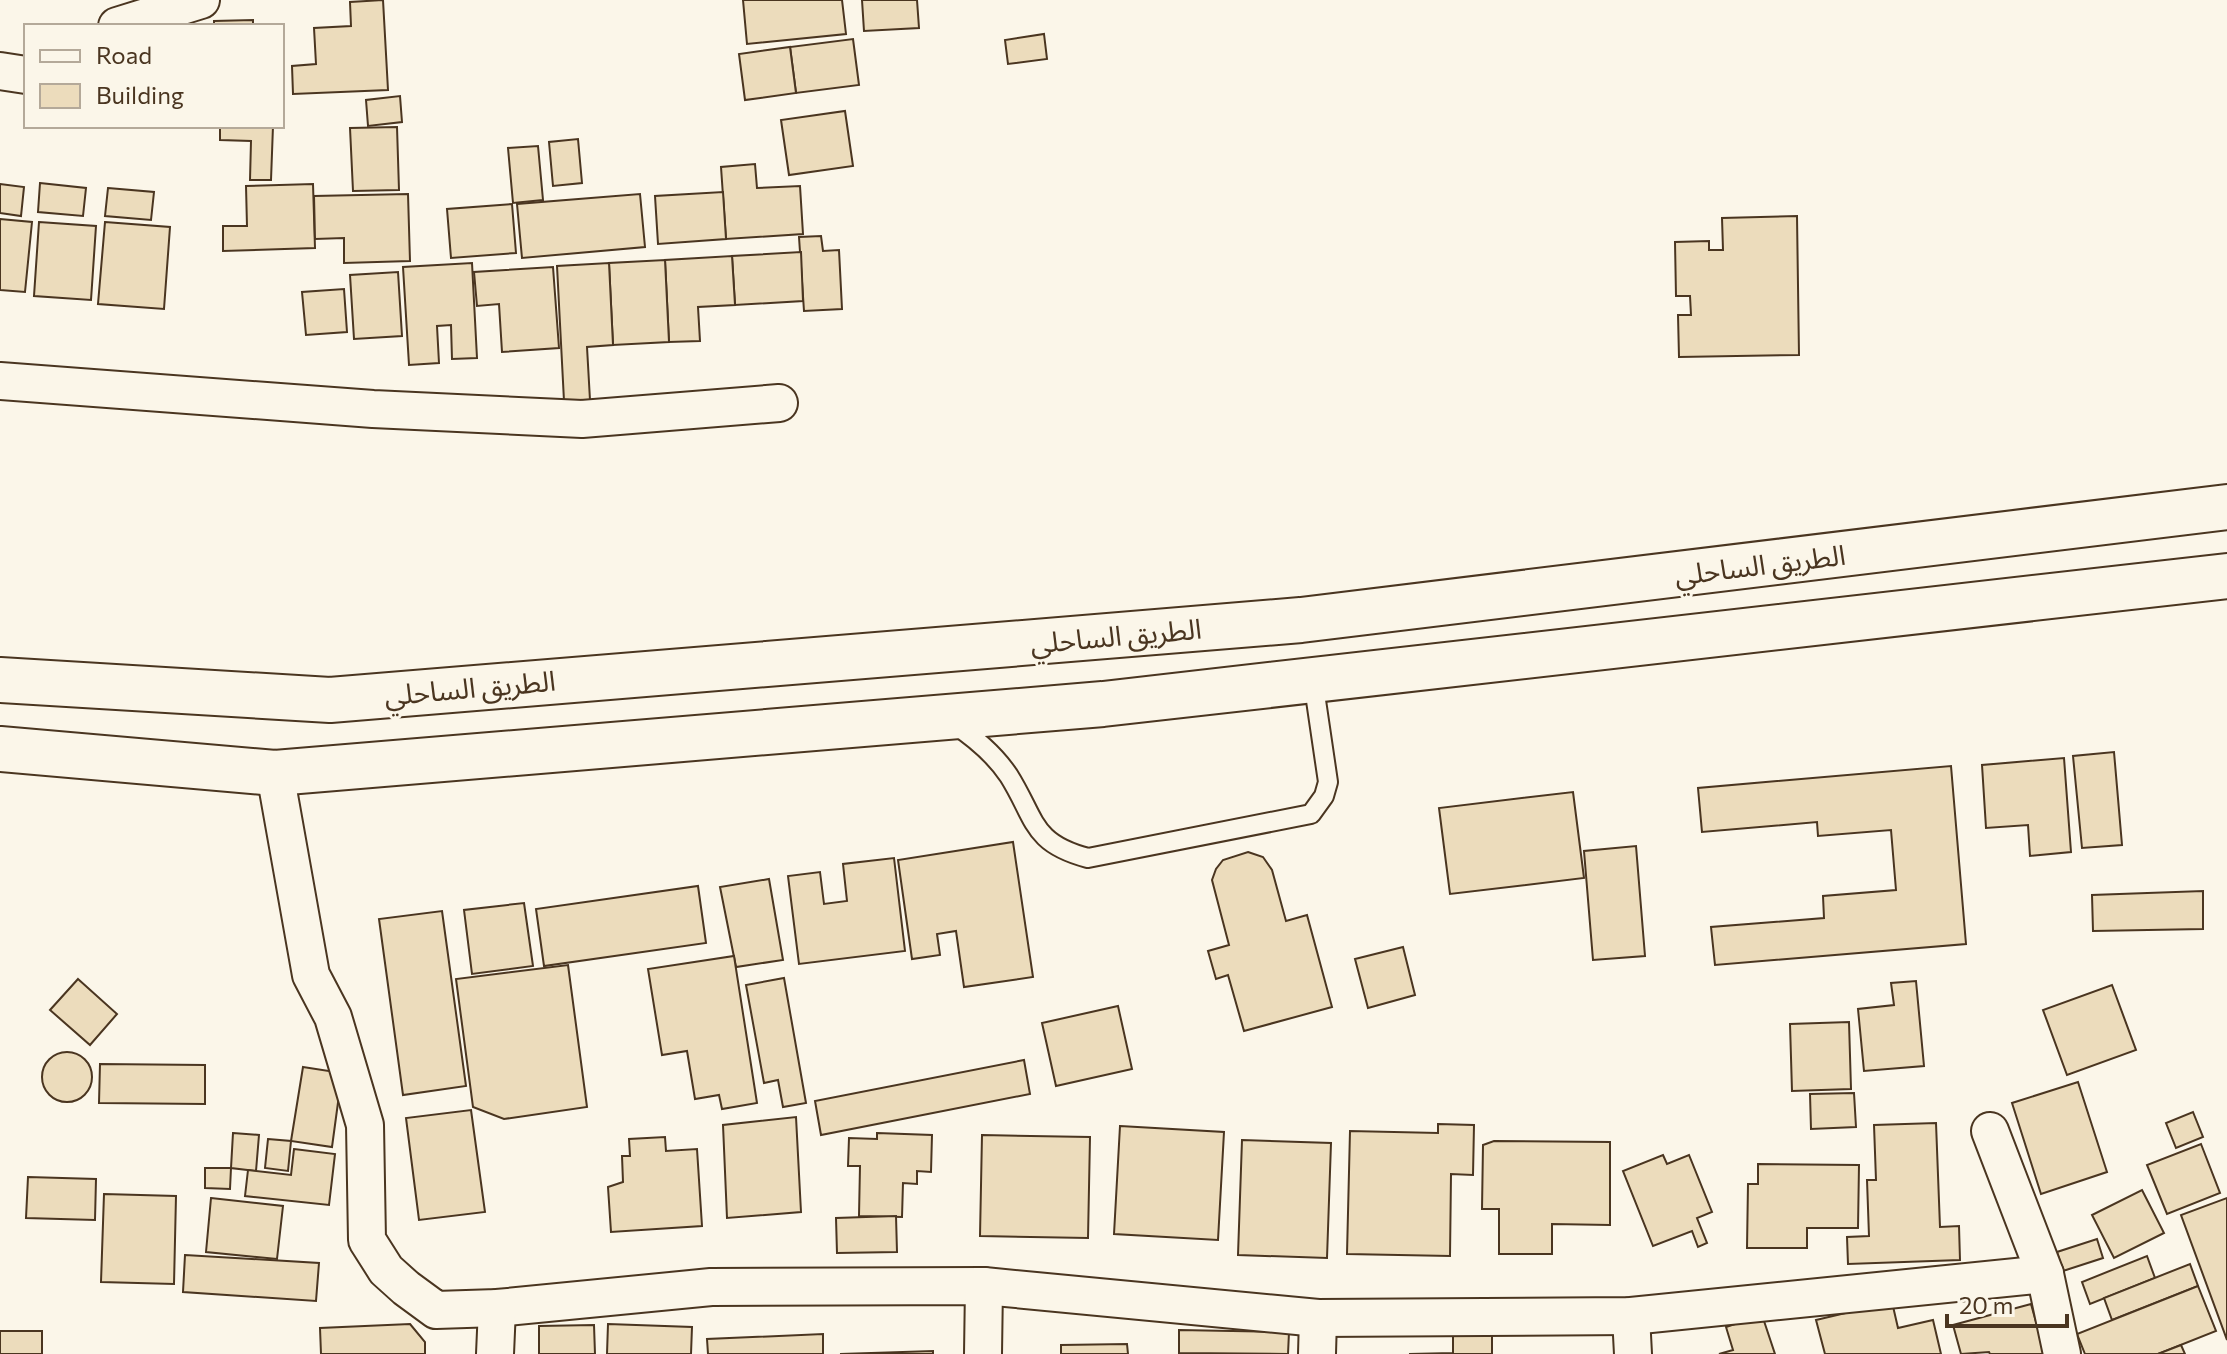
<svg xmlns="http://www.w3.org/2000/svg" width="2227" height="1354" font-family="Commissioner,'Noto Sans Arabic',sans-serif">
<rect width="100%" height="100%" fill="#fbf6e9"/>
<!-- building -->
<g fill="#ecdcbc" stroke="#4a3520" stroke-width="2">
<path d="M383 0 388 90 293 94 292 66 316 64 314 28 351 26 350 2Z"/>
<path d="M743 0H842L846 34 747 44Z"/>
<path d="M862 0H917L919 28 864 31Z"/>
<path d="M253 20V26H214V21Z"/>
<path d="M1044 34 1047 59 1008 64 1005 40Z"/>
<path d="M853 39 859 85 796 93 790 47Z"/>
<path d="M790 47 796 93 745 100 739 54Z"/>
<path d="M400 96 402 122 368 126 366 100Z"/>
<path d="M845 111 853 166 789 175 781 120Z"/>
<path d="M220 126H273L271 180H250L251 141 220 140Z"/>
<path d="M397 127 399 190 353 191 350 128Z"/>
<path d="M578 139 582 183 553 186 549 142Z"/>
<path d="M538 146 543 200 513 203 508 148Z"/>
<path d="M755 164 757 188 800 186 803 234 726 239 721 167Z"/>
<path d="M40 183 86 188 83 216 38 212Z"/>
<path d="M0 184 24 187 21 216 0 213Z"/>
<path d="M313 184 315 248 223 251V226H247L246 186Z"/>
<path d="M108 188 154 192 151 220 105 216Z"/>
<path d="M723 192 726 239 658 244 655 196Z"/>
<path d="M408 194 410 261 344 263V238L315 239 314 196Z"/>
<path d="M640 194 645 247 522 258 517 204Z"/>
<path d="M512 204 516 253 451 258 447 209Z"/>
<path d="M1797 216 1799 355 1679 357 1678 315H1691L1690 296H1676L1675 242 1709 241V250H1723L1722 218Z"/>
<path d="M0 219 32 222 25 292 0 290Z"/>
<path d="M39 222 96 226 91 300 34 296Z"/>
<path d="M105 222 170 227 164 309 98 304Z"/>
<path d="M821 236 823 251 839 250 842 309 804 311 799 237Z"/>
<path d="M801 252 803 301 735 305 732 256Z"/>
<path d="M732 256 735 305 698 307 700 341 669 342 665 260Z"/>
<path d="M665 260 669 342 613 345 609 263Z"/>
<path d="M472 263 477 358 452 359 451 325 437 326 439 363 409 365 403 267Z"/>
<path d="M609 263 613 345 587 347 590 400 564 401 557 266Z"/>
<path d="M553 267 559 348 502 352 499 304 477 306 474 272Z"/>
<path d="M398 272 402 336 354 339 350 275Z"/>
<path d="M344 289 347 332 306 335 302 292Z"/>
<path d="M2114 752 2122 845 2082 848 2073 756Z"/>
<path d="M2064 758 2071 852 2030 856 2028 825 1986 828 1982 765Z"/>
<path d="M1951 766 1966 944 1715 965 1711 927 1824 918 1823 896 1896 890 1891 830 1818 836 1817 822 1702 832 1698 788Z"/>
<path d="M1573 792 1584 878 1450 894 1439 808Z"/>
<path d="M1013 842 1033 977 964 987 956 931 937 934 940 955 912 959 898 860Z"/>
<path d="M1636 846 1645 956 1593 960 1584 851Z"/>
<path d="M1248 852 1263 857 1272 870 1286 921 1307 915 1332 1007 1244 1031 1228 975 1216 979 1208 951 1229 945 1212 880 1216 869 1223 860Z"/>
<path d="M894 858 905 951 799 964 788 876 820 872 824 904 847 901 843 864Z"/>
<path d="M769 879 783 960 736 967 720 887Z"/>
<path d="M698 886 706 943 544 966 536 909Z"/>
<path d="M2203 891V929L2093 931 2092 895Z"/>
<path d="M524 903 533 966 472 974 464 910Z"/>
<path d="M442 911 466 1086 403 1095 379 919Z"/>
<path d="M1403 947 1415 995 1368 1008 1355 959Z"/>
<path d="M734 956 757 1103 722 1109 719 1095 695 1099 687 1051 662 1055 648 969Z"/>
<path d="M568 965 587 1107 504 1119 473 1107 456 979Z"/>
<path d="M784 978 806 1103 783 1107 778 1080 764 1083 746 985Z"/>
<path d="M78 979 117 1014 90 1045 50 1010Z"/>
<path d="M1916 981 1924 1066 1864 1071 1858 1009 1894 1005 1891 983Z"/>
<path d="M2112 985 2136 1050 2067 1075 2043 1010Z"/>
<path d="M1118 1006 1132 1069 1056 1086 1042 1023Z"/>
<path d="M1849 1022 1851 1089 1792 1091 1790 1024Z"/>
<circle cx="67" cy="1077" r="25"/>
<path d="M1024 1060 1030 1094 821 1135 815 1101Z"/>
<path d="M100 1064 205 1065V1104L99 1103Z"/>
<path d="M303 1067 342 1073 332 1147 291 1141Z"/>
<path d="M2078 1082 2107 1172 2041 1194 2012 1103Z"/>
<path d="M1854 1093 1856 1127 1811 1129 1810 1094Z"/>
<path d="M471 1110 485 1212 419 1220 406 1118Z"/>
<path d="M2193 1112 2203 1137 2176 1148 2166 1123Z"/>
<path d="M796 1117 801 1212 727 1218 723 1125Z"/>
<path d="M1936 1123 1940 1227 1959 1226 1960 1260 1848 1264 1847 1237 1869 1236 1867 1180H1876L1874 1125Z"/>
<path d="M1438 1124 1474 1125 1473 1175 1451 1174 1450 1256 1347 1254 1350 1131 1438 1133Z"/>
<path d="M1120 1126 1224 1132 1218 1240 1114 1234Z"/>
<path d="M233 1133 259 1135 256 1171 231 1168Z"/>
<path d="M877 1133 932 1135 931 1172 917 1171V1184L903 1183 902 1217 859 1216 860 1166H848L849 1138 877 1139Z"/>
<path d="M982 1135 1090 1137 1088 1238 980 1236Z"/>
<path d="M665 1137 666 1151 697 1149 702 1226 611 1232 608 1187 623 1182 622 1156H630L629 1139Z"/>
<path d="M268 1139 291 1141 288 1171 265 1168Z"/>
<path d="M1242 1140 1331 1143 1327 1258 1238 1255Z"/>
<path d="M1494 1141 1610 1142V1225L1552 1224V1254H1499V1209H1482L1483 1145Z"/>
<path d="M2201 1144 2220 1193 2167 1214 2147 1165Z"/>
<path d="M294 1149 335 1154 329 1205 245 1196 248 1170 291 1175Z"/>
<path d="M1663 1155 1667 1164 1689 1155 1712 1212 1697 1218 1707 1243 1698 1247 1692 1231 1653 1246 1623 1171Z"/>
<path d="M1758 1164 1859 1165 1858 1228H1807V1248H1747L1748 1184H1758Z"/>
<path d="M205 1168H231L230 1189 205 1188Z"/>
<path d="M28 1177 96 1179 95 1220 26 1218Z"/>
<path d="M2142 1190 2164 1233 2114 1258 2092 1215Z"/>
<path d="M104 1194 176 1196 174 1284 101 1282Z"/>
<path d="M211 1198 283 1206 277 1259 206 1252Z"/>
<path d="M2227 1198V1340L2181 1215Z"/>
<path d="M896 1216 897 1252 837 1253 836 1218Z"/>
<path d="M2097 1239 2103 1258 2063 1271 2057 1252Z"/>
<path d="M185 1255 319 1263 316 1301 183 1292Z"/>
<path d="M2147 1256 2155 1278 2090 1304 2082 1282Z"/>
<path d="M2190 1264 2198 1286 2112 1320 2104 1298Z"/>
<path d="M2198 1286 2216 1331 2158 1354H2085L2077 1334Z"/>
<path d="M1892 1302 1898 1328 1933 1320 1941 1354H1825L1816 1320Z"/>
<path d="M2031 1304 2045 1354H1990L1989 1352 1961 1354 1953 1325Z"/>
<path d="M1762 1315 1775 1354H1719L1733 1350 1726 1327Z"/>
<path d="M410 1324 425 1342V1354H321L320 1328Z"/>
<path d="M608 1324 692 1327 691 1354H607Z"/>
<path d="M594 1325 595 1354H539V1326Z"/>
<path d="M1179 1330 1289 1332 1288 1354 1179 1353Z"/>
<rect x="0" y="1331" width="42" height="23"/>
<path d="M823 1334V1354H708L707 1339Z"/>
<path d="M1453 1334H1492V1354H1409L1453 1353Z"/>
<path d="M1127 1344 1128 1354H1061V1345Z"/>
<path d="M2181 1345 2185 1354H2158Z"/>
<path d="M933 1351V1354H840Z"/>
</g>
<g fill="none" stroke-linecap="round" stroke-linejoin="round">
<!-- lane casing -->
<g stroke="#4a3520" stroke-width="22">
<path id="lane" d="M954 724C975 738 995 755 1009 776 1036 819 1031 843 1088 858L1311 814 1324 796 1328 782 1313 680"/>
</g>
<!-- street casing -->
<g stroke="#4a3520" stroke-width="40">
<g id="street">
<path d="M117 26 201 0"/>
<path d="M0 71 26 75"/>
<path d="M0 381 373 409 582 419 779 403"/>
<path d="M275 773 311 975 333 1017 365 1125 367 1240 386 1270 406 1288 436 1310 497 1308 711 1287 984 1286 1318 1318 1631 1316 2045 1274"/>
<path d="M1990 1131 2045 1274 2062 1354"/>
<path d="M1631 1316 1633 1354"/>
<path d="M495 1354 497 1308"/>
<path d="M983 1354 984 1286"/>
<path d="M1317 1354 1318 1318"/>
</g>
</g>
<!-- highway casing -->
<g stroke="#4a3520" stroke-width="48">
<g id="highway">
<path d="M0 680 330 700 1301 620 2227 507"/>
<path d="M0 749 275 773 1103 704 2227 576"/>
</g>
</g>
<!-- lane -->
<use href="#lane" stroke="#fbf6e9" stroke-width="18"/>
<!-- street -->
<use href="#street" stroke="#fbf6e9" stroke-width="36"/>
<!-- highway -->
<use href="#highway" stroke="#fbf6e9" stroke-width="44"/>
</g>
<g text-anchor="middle" stroke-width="6" stroke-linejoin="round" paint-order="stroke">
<!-- street labels -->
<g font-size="28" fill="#4a3520" stroke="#fbf6e9">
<text transform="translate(1760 565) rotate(-7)" y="10">الطريق الساحلي</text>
<text transform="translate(1116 636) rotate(-5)" y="10">الطريق الساحلي</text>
<text transform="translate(470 688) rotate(-5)" y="10">الطريق الساحلي</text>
</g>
</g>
<!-- legend -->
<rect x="24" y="24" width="260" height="104" fill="#fbf6e9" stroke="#b4a999" stroke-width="2"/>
<rect x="40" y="50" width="40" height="12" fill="#fbf6e9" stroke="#b4a999" stroke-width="2"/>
<text x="96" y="64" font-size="24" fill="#4a3520">Road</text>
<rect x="40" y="84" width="40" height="24" fill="#ecdcbc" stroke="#b4a999" stroke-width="2"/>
<text x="96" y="104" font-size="24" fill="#4a3520">Building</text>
<!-- scale -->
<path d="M1947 1314v12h120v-12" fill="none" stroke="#4a3520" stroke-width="4"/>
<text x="1959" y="1314" font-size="24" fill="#4a3520" stroke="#fbf6e9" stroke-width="6" paint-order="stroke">20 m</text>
</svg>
